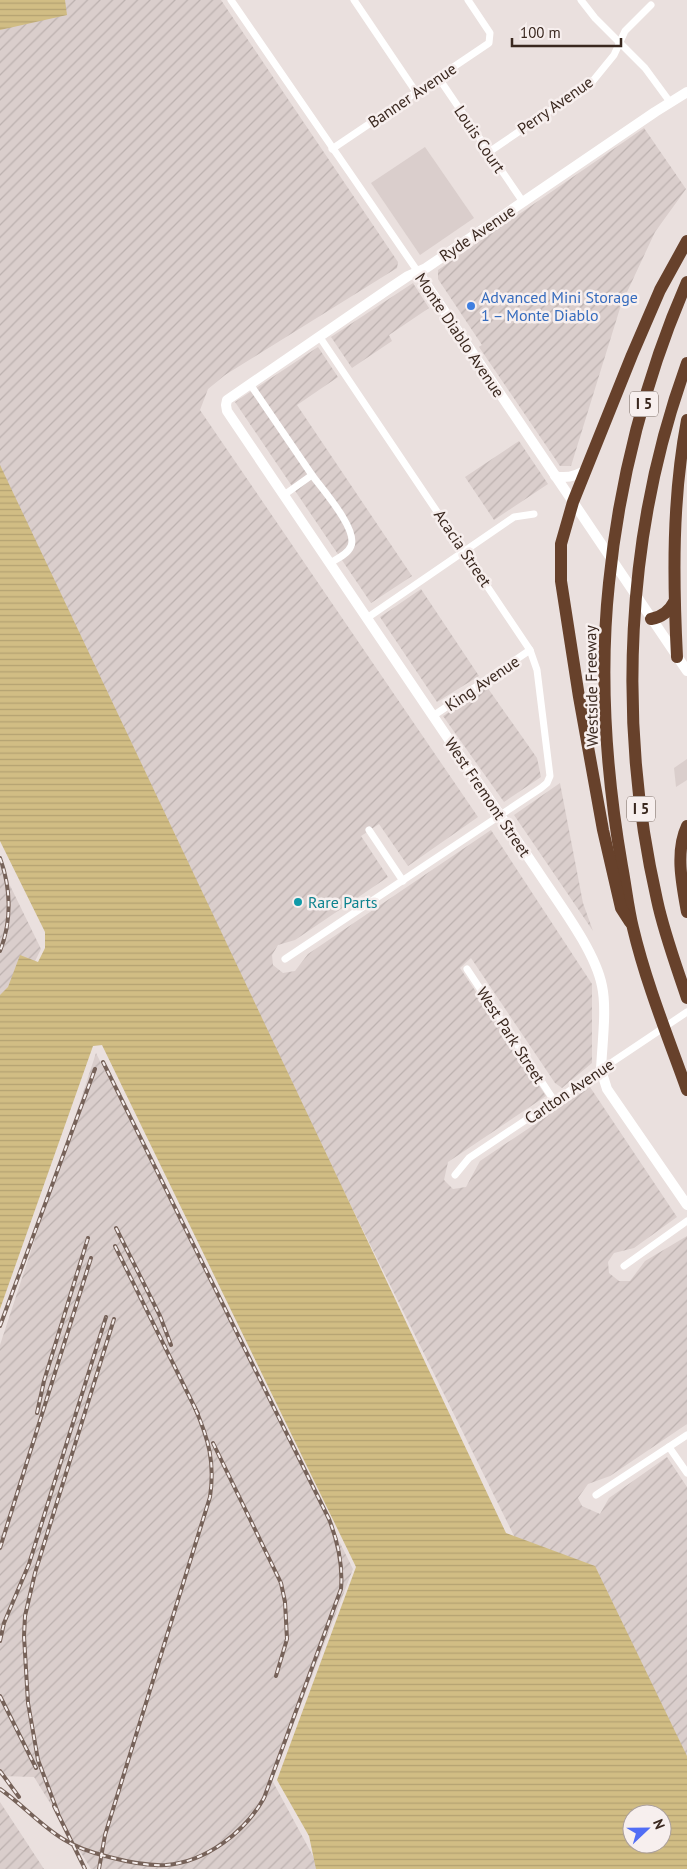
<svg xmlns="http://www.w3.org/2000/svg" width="687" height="1869" font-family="'PT Sans',sans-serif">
<defs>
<pattern id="industrial-furrows" width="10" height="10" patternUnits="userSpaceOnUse" patternTransform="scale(1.25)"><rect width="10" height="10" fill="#dacecc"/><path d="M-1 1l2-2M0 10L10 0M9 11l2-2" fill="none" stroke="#bcb1af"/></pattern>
<pattern id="water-rules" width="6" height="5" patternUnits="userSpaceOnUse" patternTransform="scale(1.25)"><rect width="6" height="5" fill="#d1bd84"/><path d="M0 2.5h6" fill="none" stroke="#b4a272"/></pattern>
</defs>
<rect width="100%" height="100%" fill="#eae0de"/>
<!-- built -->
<g fill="#dacecc">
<path d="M425 147 474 218 420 255 371 183Z"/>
<path d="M687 759V780L676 787 674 768Z"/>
</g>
<!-- industrial -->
<g fill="url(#industrial-furrows)">
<path d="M0 0H221L398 262 397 268 225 375 208 389 200 410 478 817 408 866 379 824 361 836 388 877 295 940 278 945 272 955 273 965 283 973 295 971 308 954 491 830 592 984V1063L562 1088 555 1083 471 958 460 968 546 1096 448 1162 444 1180 453 1189 466 1187 480 1161 590 1087 677 1217 634 1248 614 1253 608 1262 609 1273 619 1281H630L645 1261 687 1236V1424L610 1476 588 1484 578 1498 582 1506 600 1514 609 1498 667 1457 687 1487V1869L675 1809 520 1548 0 495Z"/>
<path d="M644 128 686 189 655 232 621 305 571 466H560L479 347 482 345 438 279V270Z"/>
<path d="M413 283 429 308 389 335 392 341 352 368 331 337Z"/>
<path d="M318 347 338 377 297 405 412 576 371 603 235 402Z"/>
<path d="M519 441 548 484 494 520 465 477Z"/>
<path d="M421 589 479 676 437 702 380 617Z"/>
<path d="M487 687 537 758 541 777 504 802 443 716Z"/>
<path d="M560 783 583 903 593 931 514 815Z"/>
<path d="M0 865 41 949 0 1032Z"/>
<path d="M96 1053 353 1569 272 1780 320 1869H91L34 1777 0 1776V1345Z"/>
<path d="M0 1802 44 1869H0Z"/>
</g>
<!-- water -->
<g fill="url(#water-rules)" fill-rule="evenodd">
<path d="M0 0H65L67 15 0 30Z"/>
<path d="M0 465 506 1533 595 1566 687 1756V1869H316L309 1836 277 1780 356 1567 102 1045 93 1046 0 1309V995L8 987 20 955 38 962 45 948V932L0 841ZM632 1814H662V1844H632Z"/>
</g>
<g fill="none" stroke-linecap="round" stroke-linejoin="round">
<!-- street -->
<g stroke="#fff" stroke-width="7">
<path d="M231 0 418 272"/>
<path d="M354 0 416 92"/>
<path d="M581 0 595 18 645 68 670 102"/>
<path d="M438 77 523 202"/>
<path d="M332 149 489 43 490 33 468 0"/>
<path d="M489 152 592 82 614 55 625 31 651 5"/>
<path d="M250 384 312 475 284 495"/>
<path d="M312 475C322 489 358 529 351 546 348 554 337 559 330 563"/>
<path d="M367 618 514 517 534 514"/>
<path d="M433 716 530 650"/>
<path d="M369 830 403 881"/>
<path d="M285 959 541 788 547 783 550 776 537 670 530 650 319 336"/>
<path d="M467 969 555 1102"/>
<path d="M455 1175 469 1158 687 1012"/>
<path d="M624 1266 687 1221"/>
<path d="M669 1447 687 1473"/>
<path d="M596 1495 687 1435"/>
</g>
<!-- secondary -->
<g stroke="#fff" stroke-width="10">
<path d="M687 92 655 112 426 268 408 276 393 286 227 400 226 405 227 411 537 870C557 901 595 950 602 986 607 1009 602 1045 601 1070L607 1089 687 1205"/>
<path d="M418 272 687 671"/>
<path d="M555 476C567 479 577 476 587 469"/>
</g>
<!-- highway -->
<g stroke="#67412b" stroke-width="12">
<path d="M687 282C646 375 619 482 609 583 599 677 606 773 622 866 626 887 628 908 633 928 646 983 668 1037 687 1090"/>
<path d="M687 363C625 533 617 724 657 900 664 933 676 965 687 998"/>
<path d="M651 619C662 617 669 612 674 602"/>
<path d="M677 657C673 578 672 499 687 420"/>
<path d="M687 826C675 851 682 885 687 912"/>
<path d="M630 922 621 908 603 830 579 697 561 581V544L573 502 632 355 660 290 687 241"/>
</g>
<!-- rail casing -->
<g stroke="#766259" stroke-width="4">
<g id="rail">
<path d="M0 858C11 888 12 921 0 951"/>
<path d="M116 1228 160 1316 171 1345"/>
<path d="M115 1246 198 1414"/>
<path d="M0 1326 95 1069"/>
<path d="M37 1413 44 1381 88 1238"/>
<path d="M213 1443 281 1583 285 1602 287 1639 276 1676"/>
<path d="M0 1548 91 1258"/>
<path d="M0 1641 4 1623 29 1564 106 1317"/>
<path d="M0 1696 36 1768"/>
<path d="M0 1771 19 1797"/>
<path d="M0 1789C22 1804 40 1825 63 1839 77 1848 93 1853 109 1857 128 1862 147 1866 166 1865 206 1862 245 1832 264 1798L341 1589C343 1564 338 1542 329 1519L103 1062"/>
<path d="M54 1806 85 1869"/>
<path d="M58 1813 38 1760 28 1703 24 1636 25 1616 35 1573 114 1319"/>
<path d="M99 1869 105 1835 210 1497C215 1463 209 1440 195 1408"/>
</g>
</g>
<!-- rail -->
<use href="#rail" stroke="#f7efee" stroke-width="2" stroke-dasharray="5.5" stroke-linecap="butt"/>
</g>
<!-- markers -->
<circle fill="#3f7fe0" stroke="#f7efee" stroke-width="2" cx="471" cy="306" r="5"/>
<circle fill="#0f9aa8" stroke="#f7efee" stroke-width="2" cx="298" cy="902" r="5"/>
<g text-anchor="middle" stroke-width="5" stroke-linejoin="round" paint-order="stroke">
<!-- shield labels -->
<g fill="#f7efee" stroke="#73645d" stroke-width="1">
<rect x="630" y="391.5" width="28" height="25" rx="4"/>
<rect x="627" y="796.5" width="28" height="25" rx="4"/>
</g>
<g font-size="15" font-weight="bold" fill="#3a281f">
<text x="644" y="409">I 5</text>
<text x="641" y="814">I 5</text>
</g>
<!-- street labels -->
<g font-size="16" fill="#3a281f" stroke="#f7efee">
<text transform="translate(412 95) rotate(-34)" y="6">Banner Avenue</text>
<text transform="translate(555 105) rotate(-35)" y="6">Perry Avenue</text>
<text transform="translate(480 139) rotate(56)" y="6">Louis Court</text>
<text transform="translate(477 233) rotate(-34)" y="6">Ryde Avenue</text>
<text transform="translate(460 335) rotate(56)" y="6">Monte Diablo Avenue</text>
<text transform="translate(463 548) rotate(56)" y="6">Acacia Street</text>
<text transform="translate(482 683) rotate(-34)" y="6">King Avenue</text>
<text transform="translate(591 686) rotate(-91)" y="6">Westside Freeway</text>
<text transform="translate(488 797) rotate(56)" y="6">West Fremont Street</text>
<text transform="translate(511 1035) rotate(57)" y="6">West Park Street</text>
<text transform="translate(569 1091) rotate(-34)" y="6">Carlton Avenue</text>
</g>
<!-- shop labels -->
<g font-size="16" fill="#366cbe" stroke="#f7efee" text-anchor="start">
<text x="481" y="303">Advanced Mini Storage<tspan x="481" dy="18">1 – Monte Diablo</tspan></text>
</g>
<!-- culture labels -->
<g font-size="16" fill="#0d838f" stroke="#f7efee" text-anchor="start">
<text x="308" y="908">Rare Parts</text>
</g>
</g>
<!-- north arrow -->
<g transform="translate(647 1829) rotate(68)"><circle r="24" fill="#f7efee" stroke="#ab9f9b"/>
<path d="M0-4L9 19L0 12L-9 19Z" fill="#516df5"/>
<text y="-8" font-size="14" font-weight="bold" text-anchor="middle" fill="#3a281f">N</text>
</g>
<!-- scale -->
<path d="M512 38v8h109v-8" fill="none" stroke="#3a281f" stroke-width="2.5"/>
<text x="520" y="38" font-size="15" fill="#3a281f" stroke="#f7efee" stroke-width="4" paint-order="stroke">100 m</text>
</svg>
